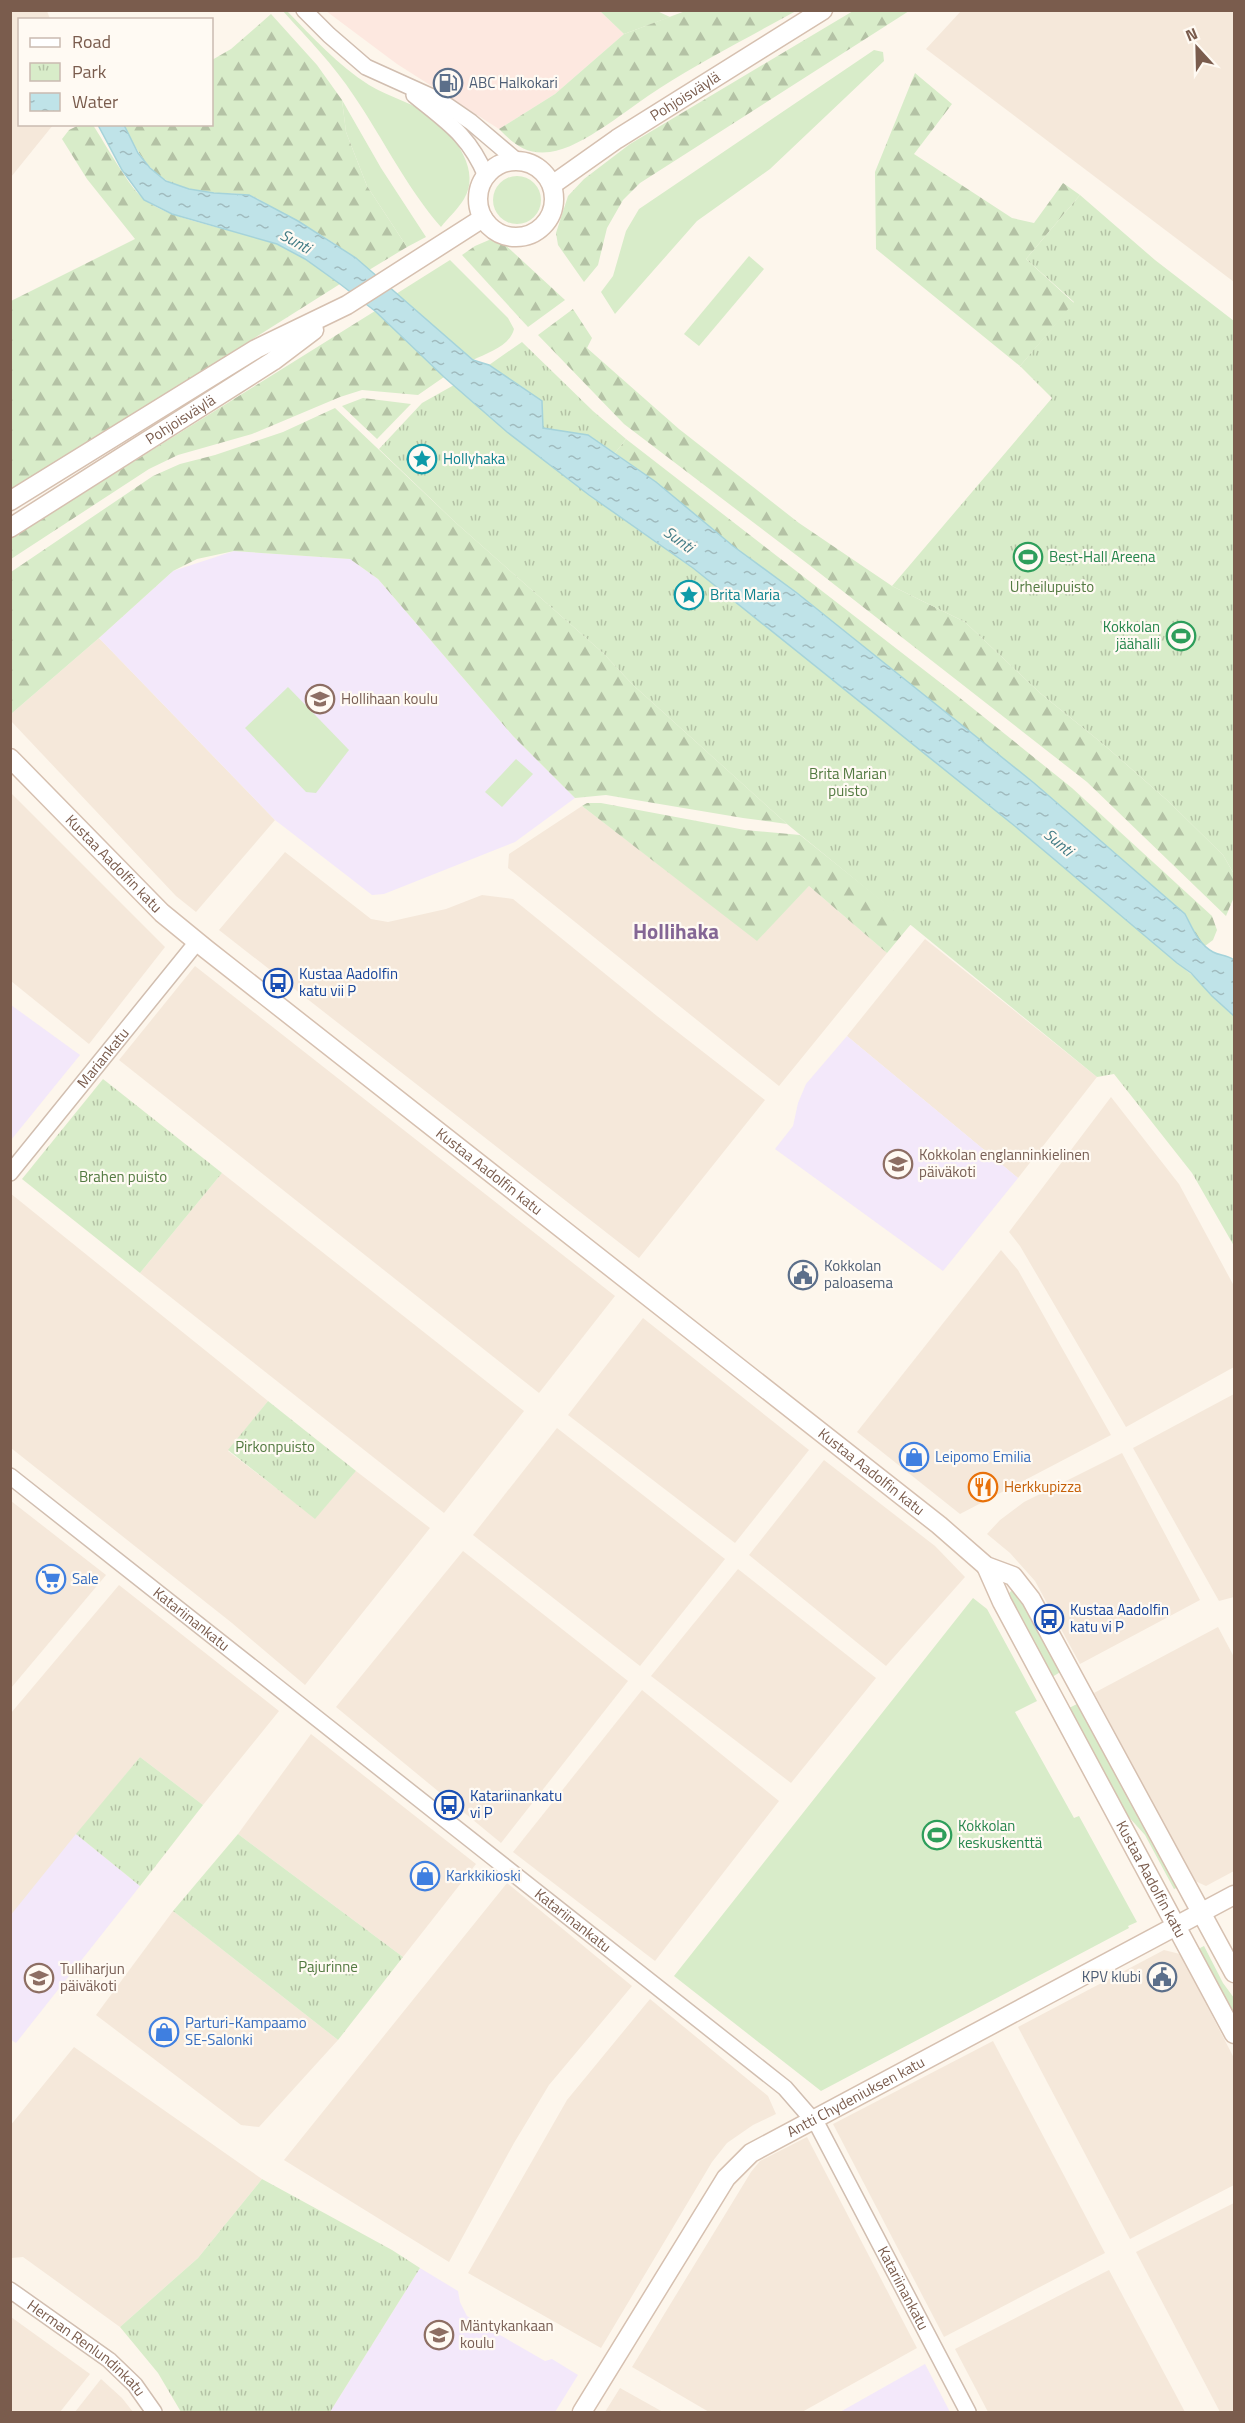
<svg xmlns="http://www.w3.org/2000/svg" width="1245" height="2423" font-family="'Titillium Web',sans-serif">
<defs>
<pattern id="forest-firs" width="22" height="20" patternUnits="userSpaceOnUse" patternTransform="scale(1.5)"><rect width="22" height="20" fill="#d8ecc9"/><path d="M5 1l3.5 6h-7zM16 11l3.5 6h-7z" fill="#b4c2a5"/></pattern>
<pattern id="park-tufts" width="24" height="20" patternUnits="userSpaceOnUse" patternTransform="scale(1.5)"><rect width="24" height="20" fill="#d8ecc9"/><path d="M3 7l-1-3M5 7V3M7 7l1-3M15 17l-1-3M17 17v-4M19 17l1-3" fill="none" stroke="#b4c2a5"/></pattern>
<pattern id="water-ripples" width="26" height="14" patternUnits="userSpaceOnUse" patternTransform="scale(1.5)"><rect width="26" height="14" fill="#bfe3e8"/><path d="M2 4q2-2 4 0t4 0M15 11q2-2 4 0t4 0" fill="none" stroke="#a0bbbe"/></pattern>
</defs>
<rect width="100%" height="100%" fill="#fdf6ec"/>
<!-- residential -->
<g fill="#f5e8da">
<path d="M11 10 47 11 50 19 20 20V124L53 125 11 177Z"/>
<path d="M961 11H1234V282L926 49Z"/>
<path d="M99 638 275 820 196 912 176 896 11 721V714Z"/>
<path d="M10 792 165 947 89 1044 11 981Z"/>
<path d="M582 806 757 940 809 886 887 953 779 1086 508 868 509 854Z"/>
<path d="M285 852 371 919 388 922 446 909 482 895 513 899 657 1016 765 1100 639 1258 219 930Z"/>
<path d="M925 939 1097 1077 1018 1178 847 1036Z"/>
<path d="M195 966 615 1296 539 1393 119 1060Z"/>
<path d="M1111 1097 1179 1184 1234 1286V1367L1126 1427 1020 1246 1009 1232Z"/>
<path d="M222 1173 524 1411 444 1513 140 1273Z"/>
<path d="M10 1193 268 1401 228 1451 315 1518 356 1471 430 1528 305 1685 232 1623 11 1448Z"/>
<path d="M1001 1250 1018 1270 1111 1435 960 1514 857 1432Z"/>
<path d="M643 1318 809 1450 735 1543 568 1415Z"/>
<path d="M1234 1394V1597L1219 1601 1133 1448Z"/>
<path d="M557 1428 725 1559 640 1666 473 1535Z"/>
<path d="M1122 1453 1200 1600 1080 1664 1035 1581 1010 1553 987 1534 1000 1520 1024 1502Z"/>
<path d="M824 1460 935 1546 965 1577 886 1666 749 1555Z"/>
<path d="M11 1501 106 1575 11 1688Z"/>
<path d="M463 1551 628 1681 501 1843 336 1707Z"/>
<path d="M738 1569 876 1678 791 1783 651 1676Z"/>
<path d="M119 1585 279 1711 203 1805 140 1757 11 1916V1713Z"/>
<path d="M1218 1627 1234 1657V1871L1206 1886 1195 1881 1094 1693Z"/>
<path d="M642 1690 779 1801 655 1961 513 1852Z"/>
<path d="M311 1734 476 1864 403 1957 238 1834Z"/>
<path d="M507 1883 632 1986 549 2085 514 2143 449 2262 284 2160Z"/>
<path d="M173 1911 338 2040 259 2127 241 2125 96 2015Z"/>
<path d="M1164 1950 1180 1954 1234 2058V2185L1130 2239 1018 2027Z"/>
<path d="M650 1999 768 2096 776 2114 753 2125 727 2143 712 2162 601 2348 468 2273 567 2100Z"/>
<path d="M993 2041 1105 2253 944 2337 833 2124Z"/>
<path d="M74 2047 262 2179 198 2258 120 2327 23 2257 11 2258 10 2126Z"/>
<path d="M807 2137 917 2348 802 2412H709L632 2367 751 2172 760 2161Z"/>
<path d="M1234 2203V2412H1220L1136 2252Z"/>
<path d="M1109 2270 1185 2412H988L955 2349Z"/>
<path d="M11 2317 90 2374 60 2412H11Z"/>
<path d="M101 2379 122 2398 133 2412H75Z"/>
<path d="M620 2388 663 2412H605Z"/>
</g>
<!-- commercial -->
<path fill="#fde8e0" d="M326 11H600L624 34 555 94 499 129 397 64Z"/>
<!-- education -->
<g fill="#f3e8fa">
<path d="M234 551 350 559 378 579 513 736 575 798 515 842 384 894 372 895 275 820 99 638 173 571Z"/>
<path d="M11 1005 80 1055 11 1140 10 1005Z"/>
<path d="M847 1036 1018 1178 943 1271 775 1149 793 1126 798 1103 806 1084Z"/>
<path d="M76 1834 140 1886 16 2043 10 2039V1916Z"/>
<path d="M420 2268 458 2291 460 2302 467 2316 545 2361 552 2359 578 2375 555 2412H330Z"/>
<path d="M925 2364 950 2412H840Z"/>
</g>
<!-- green -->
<g fill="#d8ecc9">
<path d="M283 11H287C312 37 338 65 369 85 390 98 416 103 435 119 456 137 481 172 464 199 458 209 448 218 441 227 406 187 384 140 354 96 334 65 307 38 283 11Z"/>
<path d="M600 11H657L670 17 624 34Z"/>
<path d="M874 50 883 52 884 61 770 169 697 221 615 314 601 292 613 276 626 231 639 209Z"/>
<path d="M342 100 381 168 426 237 407 247 367 186 346 132Z"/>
<circle cx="517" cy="200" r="24"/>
<path d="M749 256 764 269 699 346 684 334Z"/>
<path d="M450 260 508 318 514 329C510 346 487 353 473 360L396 294Z"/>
<path d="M288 687 349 750 316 793 306 792 245 728Z"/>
<path d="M516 759 533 774 502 807 485 792Z"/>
<path d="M1011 1591 1017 1592 1062 1671 1052 1677 1008 1595Z"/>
<path d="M973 1598 987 1609 1037 1701 1015 1712 1074 1818 1079 1816 1137 1922 1128 1926 1129 1928 821 2091 674 1976Z"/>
<path d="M1079 1703 1179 1887 1174 1889 1145 1835 1127 1815 1069 1708Z"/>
<path d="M1204 1946 1223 1983 1234 1998V2017L1198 1949Z"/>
</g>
<!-- forest -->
<g fill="url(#forest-firs)">
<path d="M688 10 796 11C751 36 704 60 660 88 631 106 583 148 550 152 526 155 514 144 499 129L555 94 624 34Z"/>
<path d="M853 11H909L640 183 623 200 607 228 598 265 584 282 558 245 556 233 568 196 584 179 630 144Z"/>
<path d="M271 14 317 65 342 100 346 132 367 186 407 247 369 270C341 245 306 225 273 208 265 204 257 197 249 195 239 193 227 194 216 193 163 189 146 171 124 125L212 124V60L231 49Z"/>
<path d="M915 73 952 104 914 154 1012 218 1034 223 1063 183 1080 195 1026 259 1074 303 1020 366 876 249 875 172Z"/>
<path d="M79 125H93C105 143 129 188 145 200 172 221 239 230 274 243 298 252 319 269 340 284L11 492V301L135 239 87 179 62 139 69 130Z"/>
<path d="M489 240 501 241 565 300 528 327 462 255 475 246Z"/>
<path d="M573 309 592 338 587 348 679 429 799 523 892 586 965 622 1040 693 1103 744 1168 801 1223 855 1234 874V897L1226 916 1087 782 808 564 624 424 538 335Z"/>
<path d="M375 311 444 377 418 395 362 390 340 397 252 434 178 455 149 469 11 559V538Z"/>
<path d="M363 398 411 404 377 439 342 406Z"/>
<path d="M335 408 455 522 603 653 633 685 787 824 743 818 606 795 575 798 513 736 378 579 350 559 234 551 197 559 173 571 99 638 11 714V572L153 476 180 464 215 455 283 432Z"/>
<path d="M626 439 955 694 1072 788 1212 916 1217 930 1213 940 1205 946 1199 940 1185 914 1034 783 797 593 733 546 656 482 615 453Z"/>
<path d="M587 803H601L745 830 800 835 911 924 887 953 809 886 757 941 582 806Z"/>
</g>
<!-- park -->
<g fill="url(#park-tufts)">
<path d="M1080 195 1155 260 1234 321V874L1223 855 1168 801 1103 744 1040 693 965 622 892 586 1052 398 1020 366 1074 302 1026 259Z"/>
<path d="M522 342 593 411 626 439 615 453 588 435 543 428 542 401 489 365Z"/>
<path d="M454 385 507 432 589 495 693 568 933 759 1016 827 1199 981 1212 996 1234 1016V1246L1192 1173 1114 1074 1097 1077 787 824 633 685 603 653 455 522 379 449 422 403Z"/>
<path d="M103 1079 222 1173 140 1273 22 1179Z"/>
<path d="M268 1401 356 1471 315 1519 228 1450Z"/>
<path d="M140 1757 203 1805 140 1886 76 1834Z"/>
<path d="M238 1834 403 1957 338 2040 173 1911Z"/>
<path d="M262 2179 392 2250 420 2268 330 2412H181L158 2373 120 2327 198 2258Z"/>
</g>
<!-- water -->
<path fill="url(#water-ripples)" stroke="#a5d3da" stroke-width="1.5" d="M98 125H124L138 153 150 168 166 181 189 189 214 193 249 195 298 221 356 258 473 360 489 365 542 401 543 428 588 435 656 482 733 546 797 593 1034 783 1185 914C1192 927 1198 944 1213 952 1220 956 1226 954 1234 960V1016L1212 996 1191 973 1177 963 1016 827 693 568 589 495 507 432 444 377 375 311 340 284 305 259 277 244 172 214 144 200 122 170Z"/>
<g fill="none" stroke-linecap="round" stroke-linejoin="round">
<!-- tertiary casing -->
<g stroke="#d1beb0" stroke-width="18">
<g id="tertiary">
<path d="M304 10 329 35 366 67 439 100 471 122 517 161"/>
<path d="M414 95C447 122 469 135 486 176"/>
<path id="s1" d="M10 1173 197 942"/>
<path id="s2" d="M10 1476 785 2088 818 2126 968 2412"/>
<path id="s3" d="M10 2290 109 2360 135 2385 154 2412"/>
</g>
</g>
<!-- secondary casing -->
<g stroke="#d6c0b0" stroke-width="21">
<g id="secondary">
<circle cx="516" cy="199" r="38"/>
<path id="s4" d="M552 185 617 139 823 10"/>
<path d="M10 501 256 349 347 305 483 218"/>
<path id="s5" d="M10 528 273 361 314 330"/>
<path id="s6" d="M10 758 162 913 206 949 939 1525 986 1566 1013 1576 1031 1599 1234 1973"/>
<path id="s7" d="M986 1566 1002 1602 1234 2034"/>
<path id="s8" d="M582 2412 726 2178 751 2153 1234 1895"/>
</g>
</g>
<!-- tertiary -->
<use href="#tertiary" stroke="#fff" stroke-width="15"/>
<!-- secondary -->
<use href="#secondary" stroke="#fff" stroke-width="18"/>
</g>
<!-- icons -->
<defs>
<g id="fuel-ring" transform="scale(1.5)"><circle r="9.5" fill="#fffaf3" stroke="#5c6f8a" stroke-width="1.5"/><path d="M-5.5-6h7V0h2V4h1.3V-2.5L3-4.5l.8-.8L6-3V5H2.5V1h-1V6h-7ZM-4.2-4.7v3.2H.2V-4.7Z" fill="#5c6f8a"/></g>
<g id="sight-ring" transform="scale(1.5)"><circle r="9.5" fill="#fffaf3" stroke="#0f9aa8" stroke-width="1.5"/><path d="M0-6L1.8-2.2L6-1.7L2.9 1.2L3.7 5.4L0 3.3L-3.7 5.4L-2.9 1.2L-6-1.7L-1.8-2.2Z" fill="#0f9aa8"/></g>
<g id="stadium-ring" transform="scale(1.5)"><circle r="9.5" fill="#fffaf3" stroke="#2e9e5b" stroke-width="1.5"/><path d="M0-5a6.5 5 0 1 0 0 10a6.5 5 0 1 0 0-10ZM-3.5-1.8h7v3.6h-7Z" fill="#2e9e5b"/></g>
<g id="school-ring" transform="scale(1.5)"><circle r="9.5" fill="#fffaf3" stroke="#8d6e63" stroke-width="1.5"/><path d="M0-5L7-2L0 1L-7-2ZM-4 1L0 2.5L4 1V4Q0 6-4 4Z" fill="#8d6e63"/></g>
<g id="bus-ring" transform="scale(1.5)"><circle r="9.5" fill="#fffaf3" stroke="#1a4fb4" stroke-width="1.5"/><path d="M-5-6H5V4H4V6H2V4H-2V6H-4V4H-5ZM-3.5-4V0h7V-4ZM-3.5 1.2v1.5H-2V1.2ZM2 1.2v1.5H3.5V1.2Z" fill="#1a4fb4"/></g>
<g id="civic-ring" transform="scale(1.5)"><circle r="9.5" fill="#fffaf3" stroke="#5c6f8a" stroke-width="1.5"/><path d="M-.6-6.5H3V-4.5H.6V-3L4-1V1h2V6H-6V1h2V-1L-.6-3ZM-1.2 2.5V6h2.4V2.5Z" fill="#5c6f8a"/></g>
<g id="shop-ring" transform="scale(1.5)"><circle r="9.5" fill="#fffaf3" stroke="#3f7fe0" stroke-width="1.5"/><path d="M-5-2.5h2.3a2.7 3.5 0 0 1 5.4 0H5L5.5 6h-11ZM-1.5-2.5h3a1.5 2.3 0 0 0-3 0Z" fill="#3f7fe0"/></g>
<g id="restaurant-ring" transform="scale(1.5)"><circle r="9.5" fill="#fffaf3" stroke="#e8710a" stroke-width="1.5"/><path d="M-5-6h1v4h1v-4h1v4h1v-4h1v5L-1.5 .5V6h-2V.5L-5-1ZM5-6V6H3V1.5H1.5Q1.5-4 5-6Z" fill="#e8710a"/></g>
<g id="supermarket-ring" transform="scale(1.5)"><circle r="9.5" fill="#fffaf3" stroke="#3f7fe0" stroke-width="1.5"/><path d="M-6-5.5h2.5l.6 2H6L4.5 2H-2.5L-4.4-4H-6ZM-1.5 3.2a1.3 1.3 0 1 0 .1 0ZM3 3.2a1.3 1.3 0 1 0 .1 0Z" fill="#3f7fe0"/></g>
</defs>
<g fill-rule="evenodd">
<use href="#fuel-ring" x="448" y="83"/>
<use href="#sight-ring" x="422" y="459"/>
<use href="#stadium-ring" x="1028" y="557"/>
<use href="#sight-ring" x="689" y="595"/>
<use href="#stadium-ring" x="1181" y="636"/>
<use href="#school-ring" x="320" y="699"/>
<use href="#bus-ring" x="278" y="983"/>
<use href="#school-ring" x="898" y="1164"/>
<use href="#civic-ring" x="803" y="1275"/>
<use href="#shop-ring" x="914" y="1457"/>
<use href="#restaurant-ring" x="983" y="1487"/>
<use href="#supermarket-ring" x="51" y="1579"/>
<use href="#bus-ring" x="1049" y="1619"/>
<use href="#bus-ring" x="449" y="1805"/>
<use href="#stadium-ring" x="937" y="1835"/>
<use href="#shop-ring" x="425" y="1876"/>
<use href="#civic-ring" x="1162" y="1977"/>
<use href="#school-ring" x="39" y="1978"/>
<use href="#shop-ring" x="164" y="2032"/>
<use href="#school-ring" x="439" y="2335"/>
</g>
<g text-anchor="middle" stroke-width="4.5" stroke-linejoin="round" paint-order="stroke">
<!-- service labels -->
<g font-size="15" fill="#4e5e75" stroke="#fffaf3" text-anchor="start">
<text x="469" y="88">ABC Halkokari</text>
<text x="824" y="1271">Kokkolan<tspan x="824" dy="17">paloasema</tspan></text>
<text x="1141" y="1982" text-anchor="end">KPV klubi</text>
</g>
<!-- street labels -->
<g font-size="15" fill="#7a5c4d" stroke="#fffaf3">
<text dy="5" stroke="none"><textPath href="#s4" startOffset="160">Pohjoisväylä</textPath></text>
<text dy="5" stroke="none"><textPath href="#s5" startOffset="202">Pohjoisväylä</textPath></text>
<text dy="5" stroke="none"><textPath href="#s6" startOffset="148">Kustaa Aadolfin katu</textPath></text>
<text dy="5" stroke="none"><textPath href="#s1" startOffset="148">Mariankatu</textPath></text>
<text dy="5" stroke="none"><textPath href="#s6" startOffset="634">Kustaa Aadolfin katu</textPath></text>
<text dy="5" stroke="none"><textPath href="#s6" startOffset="1120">Kustaa Aadolfin katu</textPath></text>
<text dy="5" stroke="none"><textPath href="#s2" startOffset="231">Katariinankatu</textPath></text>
<text dy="5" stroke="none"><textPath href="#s7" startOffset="354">Kustaa Aadolfin katu</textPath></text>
<text dy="5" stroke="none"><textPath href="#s2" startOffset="717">Katariinankatu</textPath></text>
<text dy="5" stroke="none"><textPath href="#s8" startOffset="429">Antti Chydeniuksen katu</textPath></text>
<text dy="5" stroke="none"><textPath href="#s2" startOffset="1221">Katariinankatu</textPath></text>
<text dy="5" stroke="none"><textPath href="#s3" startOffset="96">Herman Renlundinkatu</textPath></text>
</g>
<!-- culture labels -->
<g font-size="15" fill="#0d838f" stroke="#fffaf3" text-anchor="start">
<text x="443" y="464">Hollyhaka</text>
<text x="710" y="600">Brita Maria</text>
</g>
<!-- leisure labels -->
<g font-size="15" fill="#27864d" stroke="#fffaf3" text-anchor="start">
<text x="1049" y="562">Best‑Hall Areena</text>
<text x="1160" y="632" text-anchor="end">Kokkolan<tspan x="1160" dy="17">jäähalli</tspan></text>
<text x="958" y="1831">Kokkolan<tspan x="958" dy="17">keskuskenttä</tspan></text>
</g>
<!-- park labels -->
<g font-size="15" fill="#537a41" stroke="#fffaf3">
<text x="1052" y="592">Urheilupuisto</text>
<text x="848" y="779">Brita Marian<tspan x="848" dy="17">puisto</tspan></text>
<text x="123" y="1182">Brahen puisto</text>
<text x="275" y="1452">Pirkonpuisto</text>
<text x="328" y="1972">Pajurinne</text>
</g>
<!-- education labels -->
<g font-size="15" fill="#785e54" stroke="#fffaf3" text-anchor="start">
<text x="341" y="704">Hollihaan koulu</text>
<text x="919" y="1160">Kokkolan englanninkielinen<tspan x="919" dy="17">päiväkoti</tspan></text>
<text x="60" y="1974">Tulliharjun<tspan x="60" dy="17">päiväkoti</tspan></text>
<text x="460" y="2331">Mäntykankaan<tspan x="460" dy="17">koulu</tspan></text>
</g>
<!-- transit labels -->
<g font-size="15" fill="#164399" stroke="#fffaf3" text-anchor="start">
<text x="299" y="979">Kustaa Aadolfin<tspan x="299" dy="17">katu vii P</tspan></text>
<text x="1070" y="1615">Kustaa Aadolfin<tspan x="1070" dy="17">katu vi P</tspan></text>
<text x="470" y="1801">Katariinankatu<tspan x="470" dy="17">vi P</tspan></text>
</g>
<!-- shop labels -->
<g font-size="15" fill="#366cbe" stroke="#fffaf3" text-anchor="start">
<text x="935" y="1462">Leipomo Emilia</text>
<text x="72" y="1584">Sale</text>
<text x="446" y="1881">Karkkikioski</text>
<text x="185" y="2028">Parturi-Kampaamo<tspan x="185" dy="17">SE-Salonki</tspan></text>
</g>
<!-- food labels -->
<g font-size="15" fill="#c56008" stroke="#fffaf3" text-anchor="start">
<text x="1004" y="1492">Herkkupizza</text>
</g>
<!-- water labels -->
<g font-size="16" font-style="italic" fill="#437c86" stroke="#fffaf3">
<text transform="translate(296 241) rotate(29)" y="6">Sunti</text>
<text transform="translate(679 539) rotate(36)" y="6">Sunti</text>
<text transform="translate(1059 842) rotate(40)" y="6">Sunti</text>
</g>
<!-- district labels -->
<g font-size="21" font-weight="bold" fill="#846695" stroke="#fffaf3">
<text x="676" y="939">Hollihaka</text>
</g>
</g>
<!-- border -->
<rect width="1245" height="2423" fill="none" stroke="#7a5c4d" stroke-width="24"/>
<!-- legend -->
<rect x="18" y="18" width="195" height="108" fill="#fffaf3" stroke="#cabbb1" stroke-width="1.5"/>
<rect x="30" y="38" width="30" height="9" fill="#ffffff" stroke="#cabbb1" stroke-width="1.5"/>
<text x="72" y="48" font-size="18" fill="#7a5c4d">Road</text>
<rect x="30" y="63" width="30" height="18" fill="url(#park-tufts)" stroke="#cabbb1" stroke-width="1.5"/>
<text x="72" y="78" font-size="18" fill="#7a5c4d">Park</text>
<rect x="30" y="93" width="30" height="18" fill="url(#water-ripples)" stroke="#cabbb1" stroke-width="1.5"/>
<text x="72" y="108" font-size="18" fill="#7a5c4d">Water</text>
<!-- north arrow -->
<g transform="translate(1197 48) rotate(338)" stroke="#fffaf3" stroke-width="4.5" paint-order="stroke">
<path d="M0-4.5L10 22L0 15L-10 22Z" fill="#7a5c4d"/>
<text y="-9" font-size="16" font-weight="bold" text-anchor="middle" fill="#7a5c4d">N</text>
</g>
</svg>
